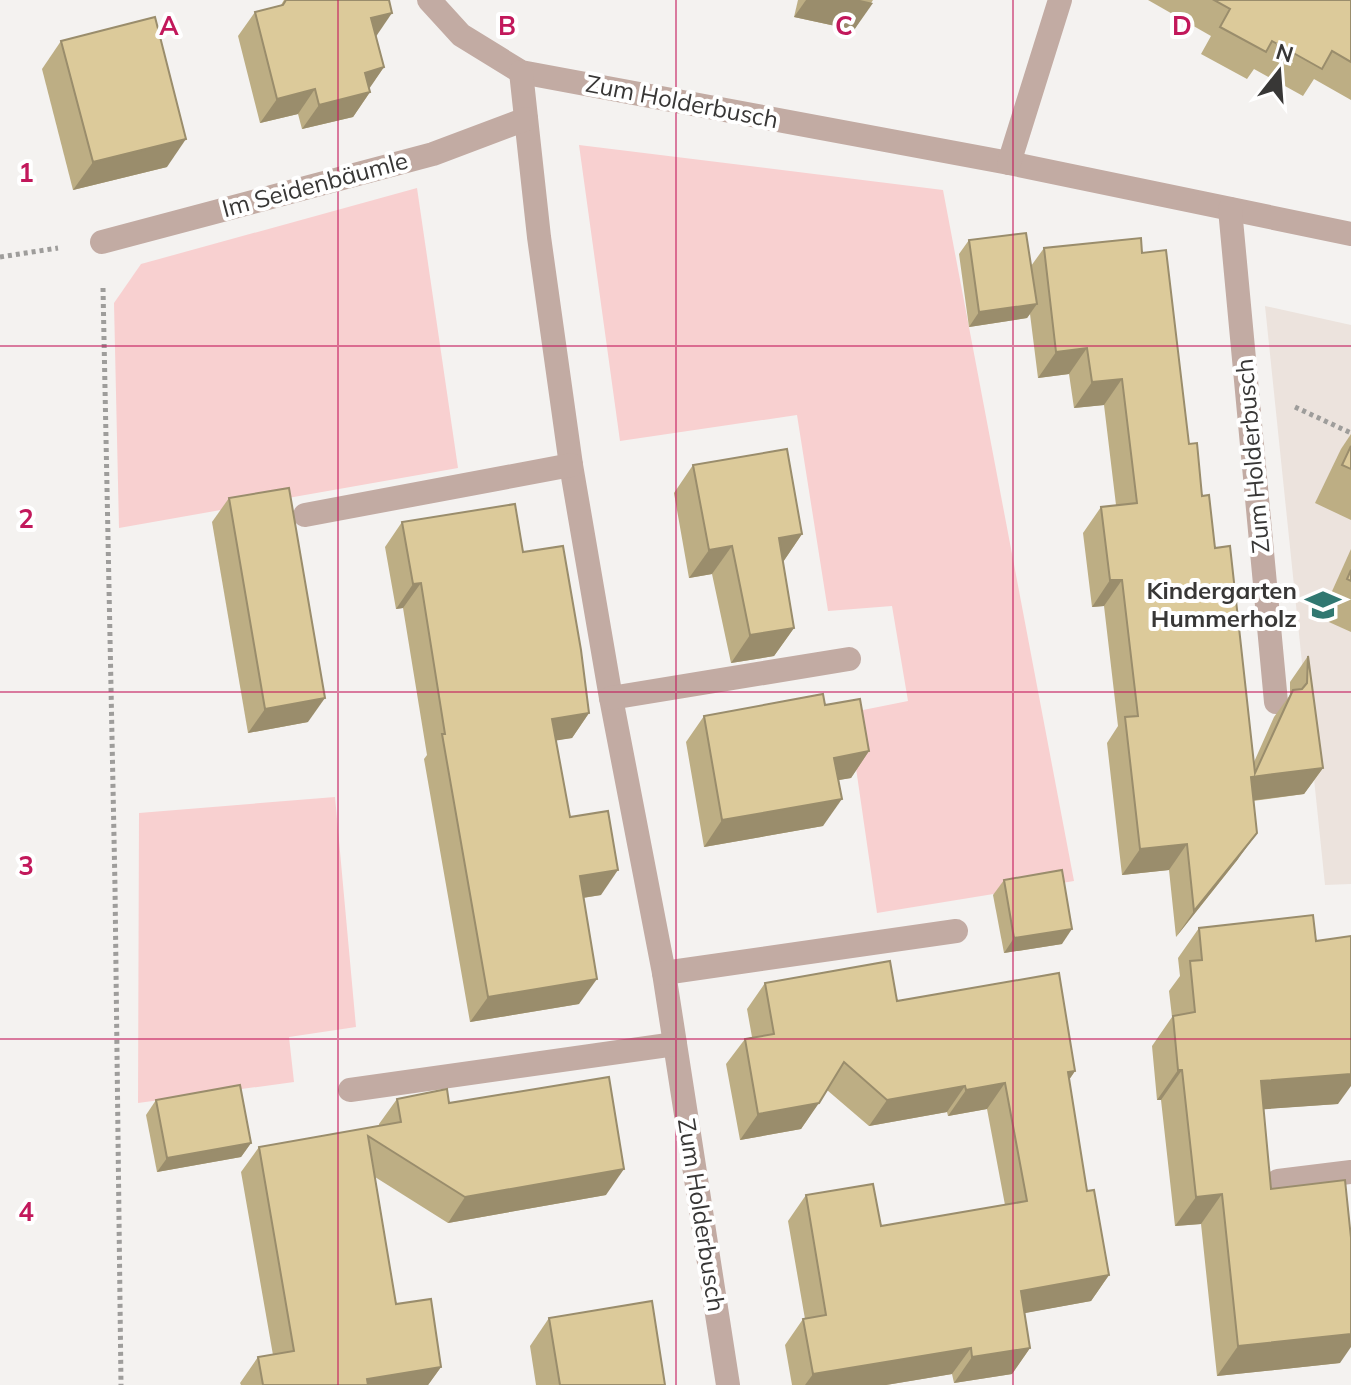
<svg xmlns="http://www.w3.org/2000/svg" width="1351" height="1385" font-family="Mulish,sans-serif">
<rect width="100%" height="100%" fill="#f4f2f0"/>
<!-- built -->
<path fill="#ece3dd" d="M1265 306 1351 325V884L1325 885Z"/>
<!-- green -->
<g fill="#f8d0d0">
<path d="M579 145 943 190 1074 881 877 913 848 713 908 701 892 606 828 611 797 415 620 441Z"/>
<path d="M417 188 458 468 119 528 114 303 141 264Z"/>
<path d="M335 797 356 1027 289 1037 294 1082 138 1103 139 813Z"/>
</g>
<g fill="none" stroke-linecap="round" stroke-linejoin="round">
<!-- path -->
<g stroke="#9e9d9b" stroke-width="5" stroke-dasharray="4 4" stroke-linecap="butt">
<path d="M0 257 58 248"/>
<path d="M103 288 115 887 121 1385"/>
<path d="M1295 407 1351 433"/>
</g>
<!-- street -->
<g stroke="#c2aba3" stroke-width="24">
<path d="M429 0 461 35 521 72 1009 163 1351 234"/>
<path d="M521 72 539 237 571 465 611 698 664 973 728 1385"/>
<path d="M1009 163 1060 0"/>
<path d="M1230 209 1276 702"/>
<path d="M102 242 433 154 526 119"/>
<path d="M305 515 571 465"/>
<path d="M611 698 849 659"/>
<path d="M664 973 956 931"/>
<path d="M350 1090 675 1044"/>
<path d="M1278 1181 1351 1172"/>
</g>
</g>
<!-- wall -->
<g fill="#bdae84">
<path d="M284 0H389L376 36 384 67 369 88 370 92 353 117 302 129 298 114 260 123 238 36 255 12 281 5Z"/>
<path d="M798 0H873L854 30 794 17Z"/>
<path d="M1148 0H1351V100L1314 79 1303 96 1254 69 1247 79 1201 54 1211 36Z"/>
<path d="M61 41 167 167 73 190 42 69Z"/>
<path d="M969 240 1031 266 1044 248 1142 253 1215 548 1254 762 1274 717 1290 695V682L1308 656 1323 768 1304 794 1253 801 1238 859 1176 937 1169 870 1122 875 1107 743 1118 726 1104 606 1092 607 1083 533 1101 507 1116 505 1104 405 1074 408 1069 374 1038 378 1030 314 1027 318 969 327 959 254Z"/>
<path d="M1351 434V520L1315 503 1341 449Z"/>
<path d="M693 465 802 534 783 562 794 628 774 656 731 663 712 574 689 578 674 493Z"/>
<path d="M229 498 308 722 248 733 212 522Z"/>
<path d="M402 522 523 552 589 713 572 738 556 740 570 817 601 895 583 898 579 1004 470 1022 424 759 427 755 403 608 396 609 385 547Z"/>
<path d="M1351 549V632L1320 618Z"/>
<path d="M825 705 869 751 851 778 838 780 823 826 704 847 686 742 704 716Z"/>
<path d="M1004 880 1062 944 1004 953 993 895Z"/>
<path d="M1199 928 1338 1104 1263 1109 1271 1189 1340 1363 1217 1376 1201 1224 1175 1226 1161 1100H1157L1152 1046 1172 1017 1169 991 1180 976 1178 958Z"/>
<path d="M765 983 897 1001 1075 1071 1069 1080 1087 1191 1109 1275 1091 1301 1024 1313 1030 1348 1012 1374 954 1383 952 1374 886 1385H792L785 1345 803 1319H805L788 1221 806 1195 881 1226 1005 1205 987 1109 948 1116 947 1112 869 1126 827 1090 801 1129 740 1140 726 1064 745 1039 752 1037 747 1009Z"/>
<path d="M397 1099 449 1103 606 1195 448 1223 375 1177 396 1304 441 1367 428 1385H241L240 1383 258 1357 273 1355 241 1172 259 1147 379 1126V1124Z"/>
<path d="M156 1100 251 1143 241 1157 157 1172 146 1115Z"/>
<path d="M549 1318 665 1385H536L530 1346Z"/>
</g>
<!-- shaded-wall -->
<g fill="#9a8d6c">
<path d="M806 0H860L873 3 854 30 794 17Z"/>
<path d="M392 13 375 38 371 18Z"/>
<path d="M384 67 367 92 365 73Z"/>
<path d="M315 89 298 114 260 123 277 99Z"/>
<path d="M370 92 353 117 302 129 319 105Z"/>
<path d="M186 139 167 167 73 190 93 162Z"/>
<path d="M1037 304 1027 318 969 327 979 312Z"/>
<path d="M1087 348 1069 374 1038 378 1056 352Z"/>
<path d="M1122 379 1104 405 1074 408 1092 382Z"/>
<path d="M802 534 783 562 779 538Z"/>
<path d="M732 546 712 574 689 578 709 550Z"/>
<path d="M1110 580H1122L1104 606 1092 607Z"/>
<path d="M421 583 403 608 396 609 413 584Z"/>
<path d="M794 628 774 656 731 663 750 635Z"/>
<path d="M325 698 308 722 248 733 265 709Z"/>
<path d="M589 713 572 738 535 744 552 719Z"/>
<path d="M869 751 851 778 816 784 834 758Z"/>
<path d="M1323 768 1304 794 1232 803 1251 777Z"/>
<path d="M842 799 823 826 704 847 722 820Z"/>
<path d="M1257 833 1238 859 1176 937 1194 911Z"/>
<path d="M1187 844 1169 870 1122 875 1140 849Z"/>
<path d="M618 870 601 895 562 901 580 876Z"/>
<path d="M1072 929 1062 944 1004 953 1014 938Z"/>
<path d="M597 979 579 1004 470 1022 488 997Z"/>
<path d="M1351 1060V1086L1338 1104 1240 1111 1261 1081Z"/>
<path d="M1178 1070H1182L1161 1100H1157Z"/>
<path d="M1075 1071 1057 1097 1068 1072Z"/>
<path d="M1005 1083 987 1109 948 1116 966 1090Z"/>
<path d="M965 1086 947 1112 869 1126 887 1100Z"/>
<path d="M819 1103 801 1129 740 1140 758 1114Z"/>
<path d="M251 1143 241 1157 157 1172 167 1158Z"/>
<path d="M624 1169 606 1195 448 1223 465 1197Z"/>
<path d="M1222 1194 1201 1224 1175 1226 1196 1197Z"/>
<path d="M1109 1275 1091 1301 1003 1317 1021 1291Z"/>
<path d="M1351 1334V1347L1340 1363 1217 1376 1238 1346Z"/>
<path d="M971 1348 952 1374 886 1385H805L813 1374Z"/>
<path d="M1030 1348 1012 1374 954 1383 972 1357Z"/>
<path d="M441 1367 428 1385H363L367 1379Z"/>
</g>
<!-- building -->
<g fill="#dcca9a" stroke="#9a8d6c" stroke-width="2">
<path d="M286 0H389L392 13 371 18 384 67 365 73 370 92 319 105 315 89 277 99 255 12 283 5Z"/>
<path d="M1214 0H1351V62L1332 51 1322 69 1272 41 1266 52 1220 27 1230 9Z"/>
<path d="M155 17 186 139 93 162 61 41Z"/>
<path d="M1026 233 1037 304 979 312 969 240Z"/>
<path d="M1141 238 1142 253 1166 250 1189 444 1197 443 1202 496 1209 495 1215 548 1230 546 1255 773 1293 690 1302 689 1307 683 1308 656 1323 768 1251 777 1257 833 1194 911 1187 844 1140 849 1125 717 1138 716 1122 580H1110L1101 507 1137 503 1122 379 1092 382 1087 348 1056 352 1044 248Z"/>
<path d="M1351 446V469L1342 465Z"/>
<path d="M787 449 802 534 779 538 794 628 750 635 732 546 709 550 693 465Z"/>
<path d="M289 488 325 698 265 709 229 498Z"/>
<path d="M515 504 523 552 563 546 581 650 589 713 552 719 570 817 608 811 618 870 580 876 597 979 488 997 442 734H445L421 583 413 584 402 522Z"/>
<path d="M1351 570V581L1347 579Z"/>
<path d="M823 694 825 705 860 699 869 751 834 758 842 799 722 820 704 716Z"/>
<path d="M1062 870 1072 929 1014 938 1004 880Z"/>
<path d="M1313 915 1316 941 1351 936V1074L1261 1081 1271 1189 1345 1180 1351 1238V1334L1238 1346 1222 1194 1196 1197 1182 1070H1178L1173 1016 1195 1012 1190 961 1202 960 1199 928Z"/>
<path d="M890 961 897 1001 1059 973 1075 1071 1068 1072 1087 1191 1094 1190 1109 1275 1021 1291 1030 1348 972 1357 971 1348 813 1374 803 1319 826 1315 806 1195 873 1184 881 1226 1027 1201 1005 1083 966 1090 965 1086 887 1100 844 1062 819 1103 758 1114 745 1039 774 1034 765 983Z"/>
<path d="M609 1077 624 1169 465 1197 368 1136 396 1304 431 1299 441 1367 367 1379 368 1385H263L258 1357 294 1351 259 1147 401 1122 397 1099 447 1089 449 1103Z"/>
<path d="M240 1085 251 1143 167 1158 156 1100Z"/>
<path d="M652 1301 665 1385H560L549 1318Z"/>
</g>
<!-- grid -->
<path fill="none" stroke="#c2185b" stroke-width="2" stroke-opacity="0.55" d="M338 0V1385M676 0V1385M1013 0V1385M0 346H1351M0 692H1351M0 1039H1351"/>
<!-- icons -->
<defs>
<g id="school-bare" transform="scale(2.76)"><path d="M0-5L7-2L0 1L-7-2ZM-4 1L0 2.5L4 1V4Q0 6-4 4Z" fill="#317871" stroke="#fff" stroke-width="2.5" paint-order="stroke"/></g>
</defs>
<g fill-rule="evenodd">
<use href="#school-bare" x="1323" y="605"/>
</g>
<g text-anchor="middle" stroke-width="8" stroke-linejoin="round" paint-order="stroke">
<!-- street labels -->
<g font-size="24" fill="#383736" stroke="#fff">
<text transform="translate(682 102) rotate(11)" y="8">Zum Holderbusch</text>
<text transform="translate(315 185) rotate(-15)" y="8">Im Seidenbäumle</text>
<text transform="translate(1253 456) rotate(-95)" y="8">Zum Holderbusch</text>
<text transform="translate(701 1215) rotate(81)" y="8">Zum Holderbusch</text>
</g>
<!-- poi labels -->
<g font-size="24" font-weight="bold" fill="#383736" stroke="#fff" text-anchor="end">
<text x="1297" y="599">Kindergarten<tspan x="1297" dy="28">Hummerholz</tspan></text>
</g>
</g>
<g font-size="26" text-anchor="middle" font-weight="bold" fill="#c2185b" stroke="#fff" stroke-width="8" stroke-linejoin="round" paint-order="stroke">
<text x="169" y="35">A</text>
<text x="507" y="35">B</text>
<text x="844" y="35">C</text>
<text x="1182" y="35">D</text>
<text x="26" y="182">1</text>
<text x="26" y="528">2</text>
<text x="26" y="875">3</text>
<text x="26" y="1221">4</text>
</g>
<!-- north arrow -->
<g transform="translate(1279 72) rotate(17)" stroke="#ffffff" stroke-width="6" paint-order="stroke">
<path d="M0-6L14 30L0 20L-14 30Z" fill="#383736"/>
<text y="-12" font-size="22" font-weight="bold" text-anchor="middle" fill="#383736">N</text>
</g>
</svg>
